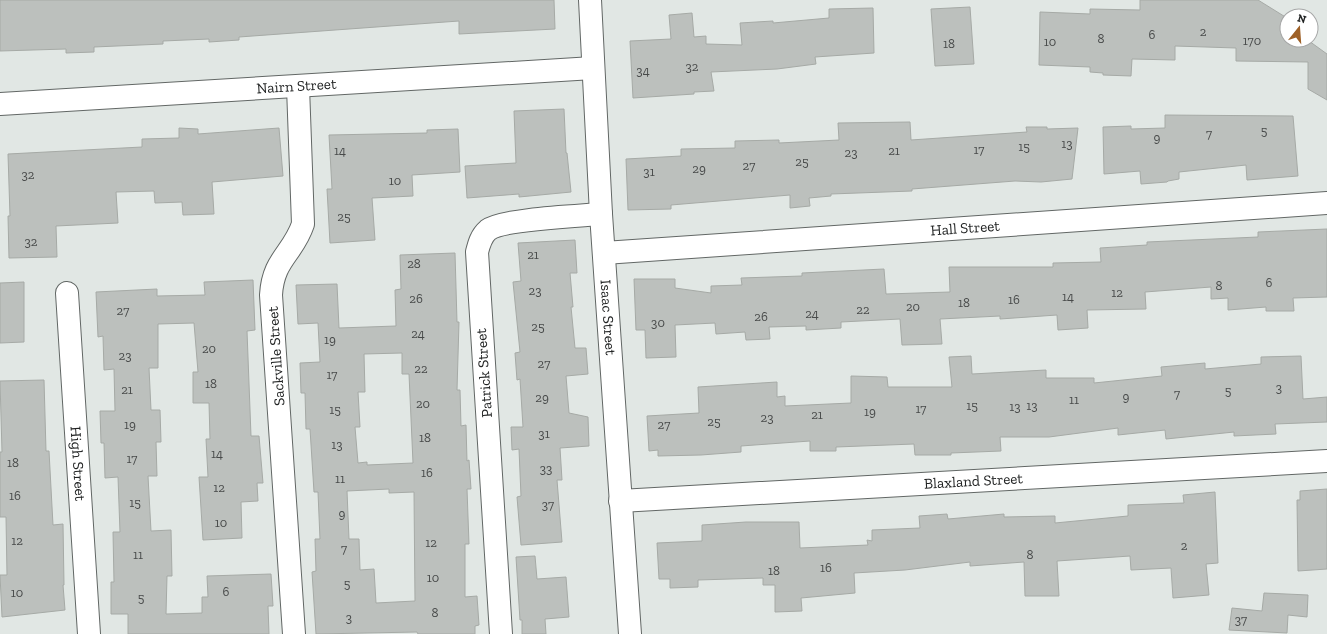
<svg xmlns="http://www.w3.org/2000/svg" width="1327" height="634" font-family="'Zilla Slab',serif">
<rect width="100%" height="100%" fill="#e1e7e4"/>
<!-- building -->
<g fill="#bcc0bd" stroke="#a6aaa6" fill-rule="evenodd">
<path d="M0 0H554L555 29 459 34V21L239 37V40L209 42V39L163 41V44L94 47V52L66 53V49L0 51Z"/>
<path d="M1140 0H1258L1287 18V40H1310L1309 41 1327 54V100L1308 89V62L1236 61V48L1175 46V60L1132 59 1131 76 1103 75V73L1090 72V67L1039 65 1040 12 1090 14V9L1140 10Z"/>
<path d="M970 7 974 64 935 66 931 9Z"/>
<path d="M873 8 874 53 815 57 816 64 777 69 711 72 714 91 694 92V94L633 98 630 41 671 39 669 15 692 13 694 37 706 36V44L742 45 740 23 773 21V23L829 18V9Z"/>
<path d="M564 109 566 153H567L571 192 519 197V194L467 198 465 166 516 163 514 111Z"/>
<path d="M1165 115 1293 116 1298 176 1247 180 1246 165 1179 172V179L1168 181 1167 182 1141 184 1140 171 1104 174 1103 127 1131 126V129L1165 128Z"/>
<path d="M910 122 911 140 1027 132 1026 127H1047V129L1078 128 1072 179 1041 182 1015 181 912 189V191L831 194V196L809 198 810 206 790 208V195L671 205V209L628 210 626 159 681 156V149L735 148V141L779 140V143L839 140 838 123Z"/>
<path d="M179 128 198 129V134L279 128 283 176 212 182 214 214 183 215 182 202 155 203 154 191 116 192 118 223 56 226 57 257 9 258 8 216H10L8 154 142 147V139L179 138Z"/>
<path d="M458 129 460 172 412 175 413 196 372 198 375 240 330 243 327 189H332L329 135 427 133V130Z"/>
<path d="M1327 229V297L1293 298 1294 311H1266V307L1228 310V298L1211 299V287L1145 292 1146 309 1087 310 1088 328 1058 330 1057 315 1000 319V316L940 319 942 344 902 345 900 319 841 322V328L806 330V326L769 327 770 339 746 340 745 332 716 334 715 323 675 325 676 357 646 358 645 330H636L634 279H675V288L711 293V286L742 285 741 278 802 276V273L884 269 886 294 950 292 949 267H1053V263L1101 262 1100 248 1147 245V242L1258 237V232Z"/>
<path d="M575 240 577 273H570L573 307H571L575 348H586L588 374 566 376 569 413 588 417 589 446 560 448 562 480H557L562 542 521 545 517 497 521 496 519 449 512 450 511 427H523L520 379 517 380 515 353 520 352 513 282 521 281 518 243Z"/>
<path d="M455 253 457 322H459L457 390H460L461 426 466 425 467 461 469 460 471 489H467L469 544H465V597L477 596 479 625 475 626V634H418L417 632 316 634 312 572 316 571 315 539H320L318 492H314L310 429H306L305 393H301L300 363 320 362 318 323 298 324 296 285 337 284 339 328 396 326 395 290 401 289 400 255ZM402 353V374H409L413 463 367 465V462L358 463 355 427H360L358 392H365L364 354ZM389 489V493L414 492 415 601 376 603 374 569 360 570 359 539H349L347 491Z"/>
<path d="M253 280 255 330 247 331 251 436H259L263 483H257L258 501 241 502 242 538 203 540 199 477H208L206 439H210L209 403H193V372H198L194 323 158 324V368H149L151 410H160L161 442H156L157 476H148L151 531 171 530 172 576H167L166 614 202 613V597H208L207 576 271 574 273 606H268L269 634H128V614H111V582H114L113 532H120L118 477 105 478 104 443H101L100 411H115L114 369 104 370 103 336 98 337 96 292 157 289V296L205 295 204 282Z"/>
<path d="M24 282V342L0 343V283Z"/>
<path d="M971 356 972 374 1046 370V378H1094V383L1162 376 1161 367 1205 363V369L1261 364V357L1301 356 1303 399 1327 397V422L1275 424 1276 434 1234 436V432L1166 439 1165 430 1118 435V428L1049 437H1000L1001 451 951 453V455H915L914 444 836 447V451H810V441L741 446V452L701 455 658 456V450L649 451 647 416 699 413 698 387 777 382V397L785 396V406L851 403V376L887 377 888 387H952L949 357Z"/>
<path d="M44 380 46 451H49L53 525 63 524 64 585H63L65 610 2 617 0 575H7L6 517H0V452H2L0 381Z"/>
<path d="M1327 489V569L1298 571 1297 500H1300V491Z"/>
<path d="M1215 492 1218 563 1206 564 1209 595 1173 598 1171 568 1131 570 1130 556 1057 561 1059 596H1025L1024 562 970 566V562L905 570 854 573 855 593 801 598 802 611 775 612V585H763V578L698 580V587L670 588V579H659L657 543 702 541V525L746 522H799L800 548 868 545 867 540 872 541V530L920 528 919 516 947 514 948 519 1004 514V517L1055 516V523L1128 516V505L1184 503 1183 495Z"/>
<path d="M535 556 537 579 566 577 569 617 545 619 546 634H522V620H520L516 557Z"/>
<path d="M1264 593 1308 595 1307 617 1288 615 1287 633 1229 630 1232 608 1262 611Z"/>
</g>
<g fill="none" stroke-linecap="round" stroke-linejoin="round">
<!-- minor casing -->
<g stroke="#626765" stroke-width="24">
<g id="minor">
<path id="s1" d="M590 0 601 214 630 634"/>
<path id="s2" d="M0 104 593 68"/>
<path id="s3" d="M604 253 1327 203"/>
<path id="s4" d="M67 293 89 634"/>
<path id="s5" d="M620 501 1327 461"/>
<path d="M294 634 271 295C273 259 293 254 303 224L298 87"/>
<path d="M501 634 477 252C479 244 481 236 488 230 502 219 579 216 601 214"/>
</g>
</g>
<!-- minor -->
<use href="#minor" stroke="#fff" stroke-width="22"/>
</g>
<g text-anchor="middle" stroke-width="3" stroke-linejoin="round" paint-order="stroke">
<!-- number labels -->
<g font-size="13" fill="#484a4a">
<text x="1203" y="36">2</text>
<text x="1152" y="39">6</text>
<text x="1101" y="43">8</text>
<text x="1252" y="45">170</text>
<text x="1050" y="46">10</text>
<text x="949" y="48">18</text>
<text x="692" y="71">32</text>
<text x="643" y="75">34</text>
<text x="1264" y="135">5</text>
<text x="1209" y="138">7</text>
<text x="1157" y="142">9</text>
<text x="1067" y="148">13</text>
<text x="1024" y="151">15</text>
<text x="979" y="154">17</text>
<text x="340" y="155">14</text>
<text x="894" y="155">21</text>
<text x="851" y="157">23</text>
<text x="802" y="166">25</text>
<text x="749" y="170">27</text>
<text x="699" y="173">29</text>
<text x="649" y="176">31</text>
<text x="28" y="179">32</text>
<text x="395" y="185">10</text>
<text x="344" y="221">25</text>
<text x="31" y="246">32</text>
<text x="533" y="259">21</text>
<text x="414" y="268">28</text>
<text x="1269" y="287">6</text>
<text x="1219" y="290">8</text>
<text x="535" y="295">23</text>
<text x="1117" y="297">12</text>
<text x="1068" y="301">14</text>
<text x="416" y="303">26</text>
<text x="1014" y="304">16</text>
<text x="964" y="307">18</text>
<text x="913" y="311">20</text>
<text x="863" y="314">22</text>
<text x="123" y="315">27</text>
<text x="812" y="318">24</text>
<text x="761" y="321">26</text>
<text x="658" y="327">30</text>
<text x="538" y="331">25</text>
<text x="418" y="338">24</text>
<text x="330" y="344">19</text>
<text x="209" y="353">20</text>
<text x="125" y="360">23</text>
<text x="544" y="368">27</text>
<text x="421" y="373">22</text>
<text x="332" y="379">17</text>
<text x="211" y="388">18</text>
<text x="1279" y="392">3</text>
<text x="127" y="394">21</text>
<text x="1228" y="395">5</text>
<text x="1177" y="398">7</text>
<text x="1126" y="401">9</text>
<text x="542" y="402">29</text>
<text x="1074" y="404">11</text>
<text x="423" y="408">20</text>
<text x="972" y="410">15</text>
<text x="1032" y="410">13</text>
<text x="1015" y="411">13</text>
<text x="921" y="413">17</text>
<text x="335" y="414">15</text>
<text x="870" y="416">19</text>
<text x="817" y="419">21</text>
<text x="767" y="422">23</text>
<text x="714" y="426">25</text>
<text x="130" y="429">19</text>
<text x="664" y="429">27</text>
<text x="544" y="438">31</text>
<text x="425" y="442">18</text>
<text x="337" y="449">13</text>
<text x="217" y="458">14</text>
<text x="132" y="463">17</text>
<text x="13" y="467">18</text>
<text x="546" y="473">33</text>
<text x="427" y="477">16</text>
<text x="340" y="483">11</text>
<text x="219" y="492">12</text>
<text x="15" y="500">16</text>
<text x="135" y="507">15</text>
<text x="548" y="509">37</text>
<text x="342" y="518">9</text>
<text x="221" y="527">10</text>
<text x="17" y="545">12</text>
<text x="431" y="547">12</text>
<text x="1184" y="550">2</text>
<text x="344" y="553">7</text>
<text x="138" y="559">11</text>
<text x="1030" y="559">8</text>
<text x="826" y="572">16</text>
<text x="774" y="575">18</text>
<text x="433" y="582">10</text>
<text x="347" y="588">5</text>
<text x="226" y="596">6</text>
<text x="17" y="597">10</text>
<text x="141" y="602">5</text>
<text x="435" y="617">8</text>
<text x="349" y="622">3</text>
<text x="1241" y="624">37</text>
</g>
<!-- street labels -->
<g font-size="15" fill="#212323" stroke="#fff">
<text dy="5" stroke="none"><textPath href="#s2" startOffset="297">Nairn Street</textPath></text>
<text dy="5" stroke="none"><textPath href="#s3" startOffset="362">Hall Street</textPath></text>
<text dy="5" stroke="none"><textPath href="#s1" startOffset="318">Isaac Street</textPath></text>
<text transform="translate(276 356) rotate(-94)" y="5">Sackville Street</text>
<text transform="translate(484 373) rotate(-94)" y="5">Patrick Street</text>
<text dy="5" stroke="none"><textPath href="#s4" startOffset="171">High Street</textPath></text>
<text dy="5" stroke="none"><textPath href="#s5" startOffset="354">Blaxland Street</textPath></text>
</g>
</g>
<!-- north arrow -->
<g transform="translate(1299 28) rotate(17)"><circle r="19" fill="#ffffff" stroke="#a6a7a7"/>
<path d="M0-3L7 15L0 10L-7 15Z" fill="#9e6026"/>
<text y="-6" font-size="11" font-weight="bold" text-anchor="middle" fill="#212323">N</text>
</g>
</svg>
